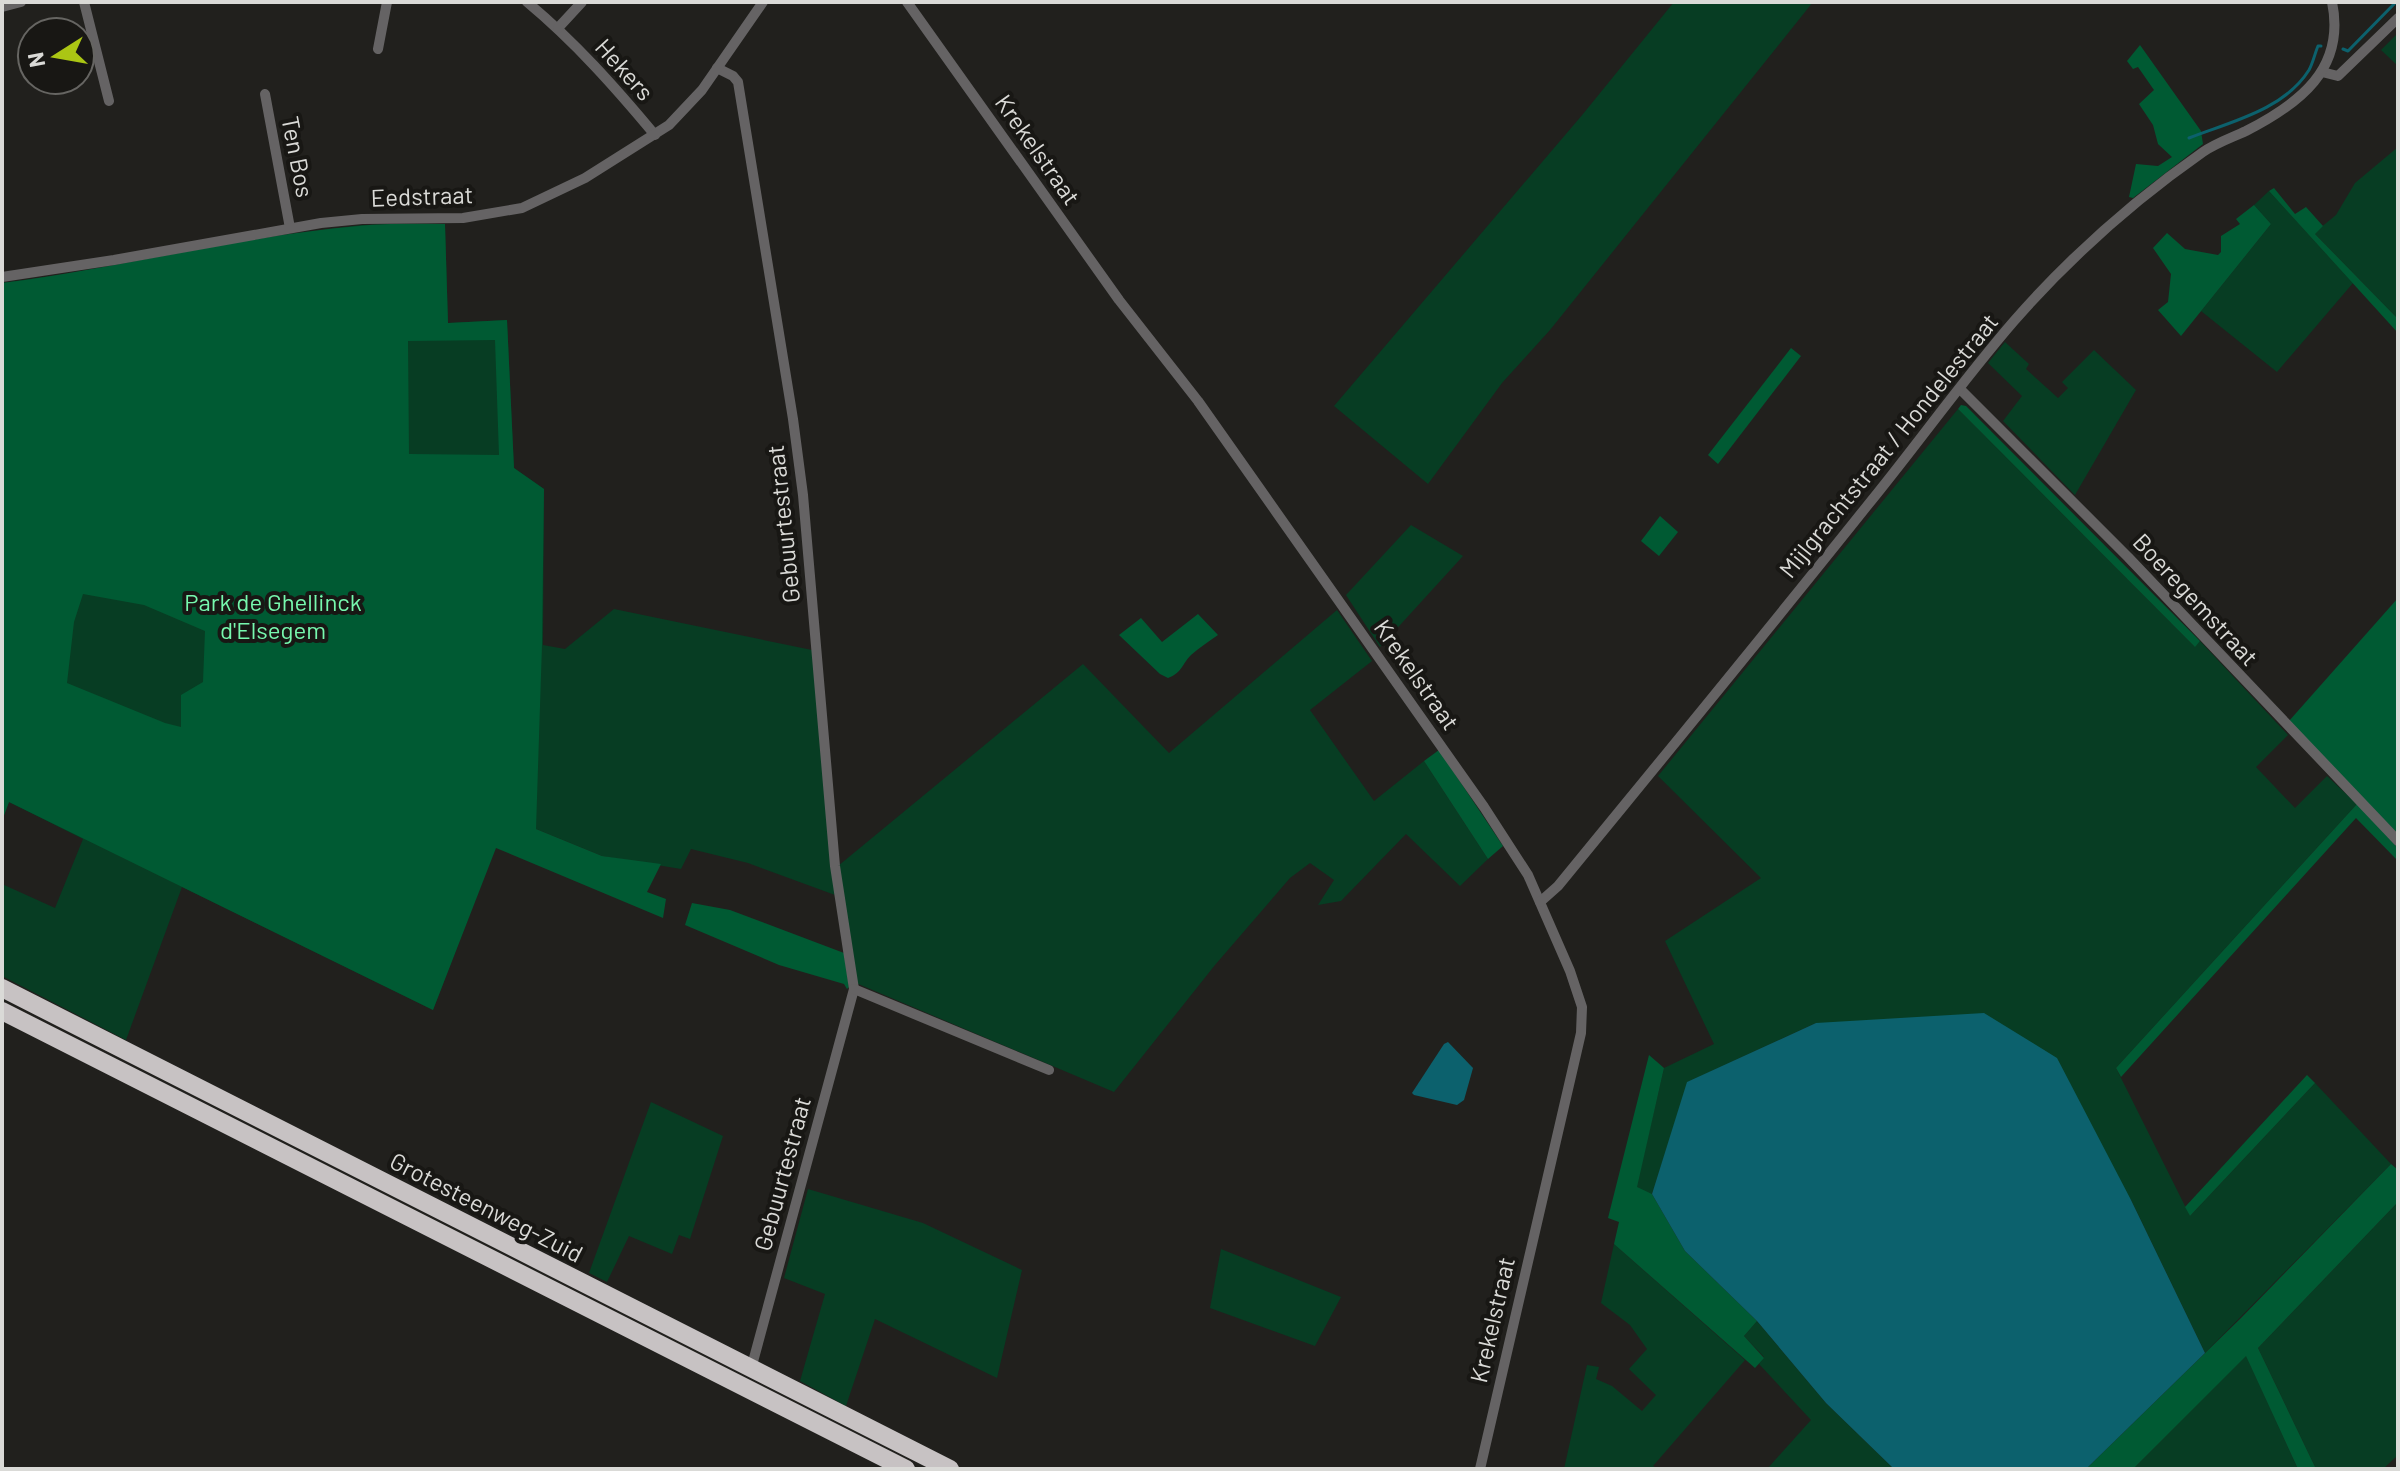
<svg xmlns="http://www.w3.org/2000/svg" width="2400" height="1471" font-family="Barlow,sans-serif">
<rect width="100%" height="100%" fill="#21201d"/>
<!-- green -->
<g fill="#073d23">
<path d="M1674 2H1813L1550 330 1502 383 1428 484 1334 406 1583 114Z"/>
<path d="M2398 33V66L2381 50Z"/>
<path d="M2398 147V319L2314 233 2336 215 2355 183Z"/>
<path d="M2269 191 2353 283 2277 372 2201 311 2271 224 2254 205Z"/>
<path d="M445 224 448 323 507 320 514 468 544 489 543 645 565 649 614 609 812 650 835 895 748 863 691 849 681 869 602 856 536 829 495 848 433 1010 182 887 126 1040 2 976V884L55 908 83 839 9 802 2 820V283L115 267 322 230 362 225Z"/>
<path d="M2005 342 2029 364 2026 369 2058 398 2068 388 2062 382 2094 350 2136 390 2075 495 2003 421 2022 396 1988 363Z"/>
<path d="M1958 409 2194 646 2200 641 2288 735 2256 767 2295 808 2327 776 2357 804 2116 1068 2190 1216 2315 1083 2391 1164 2205 1353 2131 1200 1816 1023 1688 1082 1652 1194 1636 1188 1664 1068 1714 1044 1665 941 1761 878 1658 776Z"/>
<path d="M1411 525 1463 556 1380 647 1346 595Z"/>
<path d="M1337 610 1372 661 1310 710 1374 801 1424 761 1488 859 1460 886 1406 834 1341 901 1318 905 1334 880 1310 863 1290 878 1215 965 1114 1092 856 983 838 866 1083 664 1169 753Z"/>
<path d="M651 1102 723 1136 690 1239 679 1235 672 1254 629 1236 607 1282 589 1273Z"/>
<path d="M808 1189 923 1223 1022 1270 997 1378 875 1319 846 1406 800 1381 825 1294 784 1278Z"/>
<path d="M2398 1202V1455L2383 1469H2316L2258 1348Z"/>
<path d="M1614 1244 1745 1360 1653 1466 1659 1469H1564L1587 1365 1599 1367 1596 1379 1612 1386 1642 1411 1656 1395 1629 1369 1647 1349 1630 1325 1601 1303Z"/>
<path d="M1221 1249 1341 1297 1315 1346 1210 1308Z"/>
<path d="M1757 1321 1826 1403 1894 1469H1767L1811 1420 1759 1364 1764 1357 1744 1336Z"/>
<path d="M2246 1355 2298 1469H2133Z"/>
</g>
<!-- forest -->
<g fill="#005a33" fill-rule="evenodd">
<path d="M2140 45 2201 131 2203 144 2133 198 2129 197 2136 164 2158 166 2172 157 2158 144 2153 125 2139 104 2154 90 2138 67 2133 69 2127 61Z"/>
<path d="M2274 188 2295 214 2306 207 2323 226 2315 234 2398 319V333L2269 191Z"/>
<path d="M2254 205 2271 224 2181 336 2158 310 2168 302 2171 274 2153 248 2167 233 2185 249 2218 255 2221 252V236L2240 224 2236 219Z"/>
<path d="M445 224 448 323 507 320 514 468 544 489 542 645 536 829 602 856 661 864 647 892 666 899 663 918 496 848 433 1010 9 802 2 821V283C121 268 239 236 359 226 387 223 416 224 445 224ZM495 340 499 455 409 454 408 341ZM83 594 144 605 205 631 203 682 181 695V727L165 723 67 683 74 622Z"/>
<path d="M1791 348 1801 356 1718 464 1708 455Z"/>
<path d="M1961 405 1966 406 2200 641 2195 647 1958 409Z"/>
<path d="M1660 516 1678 532 1659 556 1641 541Z"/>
<path d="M2398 598V834L2289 721Z"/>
<path d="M1198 614 1218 635C1209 641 1199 648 1191 655 1182 664 1182 673 1168 678L1160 674 1119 635 1141 618 1162 642Z"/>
<path d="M1439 750 1503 846 1488 859 1424 761Z"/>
<path d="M2357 804 2398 848V861L2356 818 2121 1077 2116 1068Z"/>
<path d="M692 903 730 910 844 953 849 987 847 989 844 984 779 965 685 925Z"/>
<path d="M1649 1055 1664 1068 1637 1187 1652 1194 1685 1251 1757 1321 1744 1336 1764 1358 1755 1368 1614 1244 1619 1222 1608 1218Z"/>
<path d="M2307 1075 2315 1083 2190 1216 2185 1207Z"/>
<path d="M2391 1164 2398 1170V1202L2258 1348 2316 1469H2298L2246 1356 2133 1469H2086L2241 1318Z"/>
</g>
<!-- water -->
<g fill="#0c616d">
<path d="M1984 1013 2057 1058 2131 1200 2205 1353 2086 1469H1894L1826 1403 1757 1321 1685 1251 1652 1194 1687 1082 1816 1023Z"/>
<path d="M1448 1042 1473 1068 1464 1100 1457 1105 1414 1095 1412 1093 1444 1044Z"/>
</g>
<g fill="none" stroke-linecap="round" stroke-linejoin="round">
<!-- stream -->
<g stroke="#0c616d" stroke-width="3">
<path d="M2343 49 2348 51 2396 2"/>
<path d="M2189 138C2230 122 2284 110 2309 70 2313 63 2315 53 2318 46H2321"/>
</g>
<!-- street -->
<g stroke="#656364" stroke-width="10">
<path d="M84 2 109 101"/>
<path d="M527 2C575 42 615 87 655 135"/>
<path d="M907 2 1119 300 1198 401 1484 807 1528 875 1570 971 1582 1007 1581 1033 1480 1469"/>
<path d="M2 7 21 2"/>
<path d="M558 28 582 2"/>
<path d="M378 49 387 2"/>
<path d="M717 68 733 76 738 82 793 419 803 495 835 866 854 989 751 1369"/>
<path d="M2322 72 2338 76 2398 18"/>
<path d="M265 94 290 228"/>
<path d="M2 277 114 260 321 223 362 219 463 218 522 208 585 178 669 125 702 90 763 2"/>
<path d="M1960 389 2128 557 2398 841"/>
<path d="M1540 902 1558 886C1661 760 1765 634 1867 506 1917 445 1962 381 2014 321 2070 257 2133 201 2203 152 2216 143 2231 138 2246 131 2299 104 2346 69 2332 2"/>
<path d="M854 989 1049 1070"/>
</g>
<!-- highway -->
<g stroke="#c7c2c3" stroke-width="18">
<path d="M2 988 950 1469"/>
<path d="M2 1011 906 1469"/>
</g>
</g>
<g text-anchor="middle" stroke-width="8" stroke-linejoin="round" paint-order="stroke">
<!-- street labels -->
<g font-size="24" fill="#dadad7" stroke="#181714">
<text transform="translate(624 70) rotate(48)" y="8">Hekers</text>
<text transform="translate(1037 150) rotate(55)" y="8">Krekelstraat</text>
<text transform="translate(297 157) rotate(79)" y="8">Ten Bos</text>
<text transform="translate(422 197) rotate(-2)" y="8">Eedstraat</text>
<text transform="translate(1889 446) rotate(-51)" y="8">Mijlgrachtstraat / Hondelestraat</text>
<text transform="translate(784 524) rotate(-96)" y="8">Gebuurtestraat</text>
<text transform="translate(2195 600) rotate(47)" y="8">Boeregemstraat</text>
<text transform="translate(1416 675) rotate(55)" y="8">Krekelstraat</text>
<text transform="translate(783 1174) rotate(-75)" y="8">Gebuurtestraat</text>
<text transform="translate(486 1208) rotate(27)" y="8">Grotesteenweg-Zuid</text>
<text transform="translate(1493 1320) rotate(-77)" y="8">Krekelstraat</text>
</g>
<!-- park labels -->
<g font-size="24" fill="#77f8ae" stroke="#181714">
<text x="273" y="611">Park de Ghellinck<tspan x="273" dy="28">d'Elsegem</tspan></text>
</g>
</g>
<!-- border -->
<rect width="2400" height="1471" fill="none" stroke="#dadad7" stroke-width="8"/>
<!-- north arrow -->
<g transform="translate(56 56) rotate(259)"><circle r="38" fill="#181714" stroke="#666562" stroke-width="2"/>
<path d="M0-6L14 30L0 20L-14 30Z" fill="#abc614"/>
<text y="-12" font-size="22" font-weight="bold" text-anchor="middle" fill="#dadad7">N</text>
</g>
</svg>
